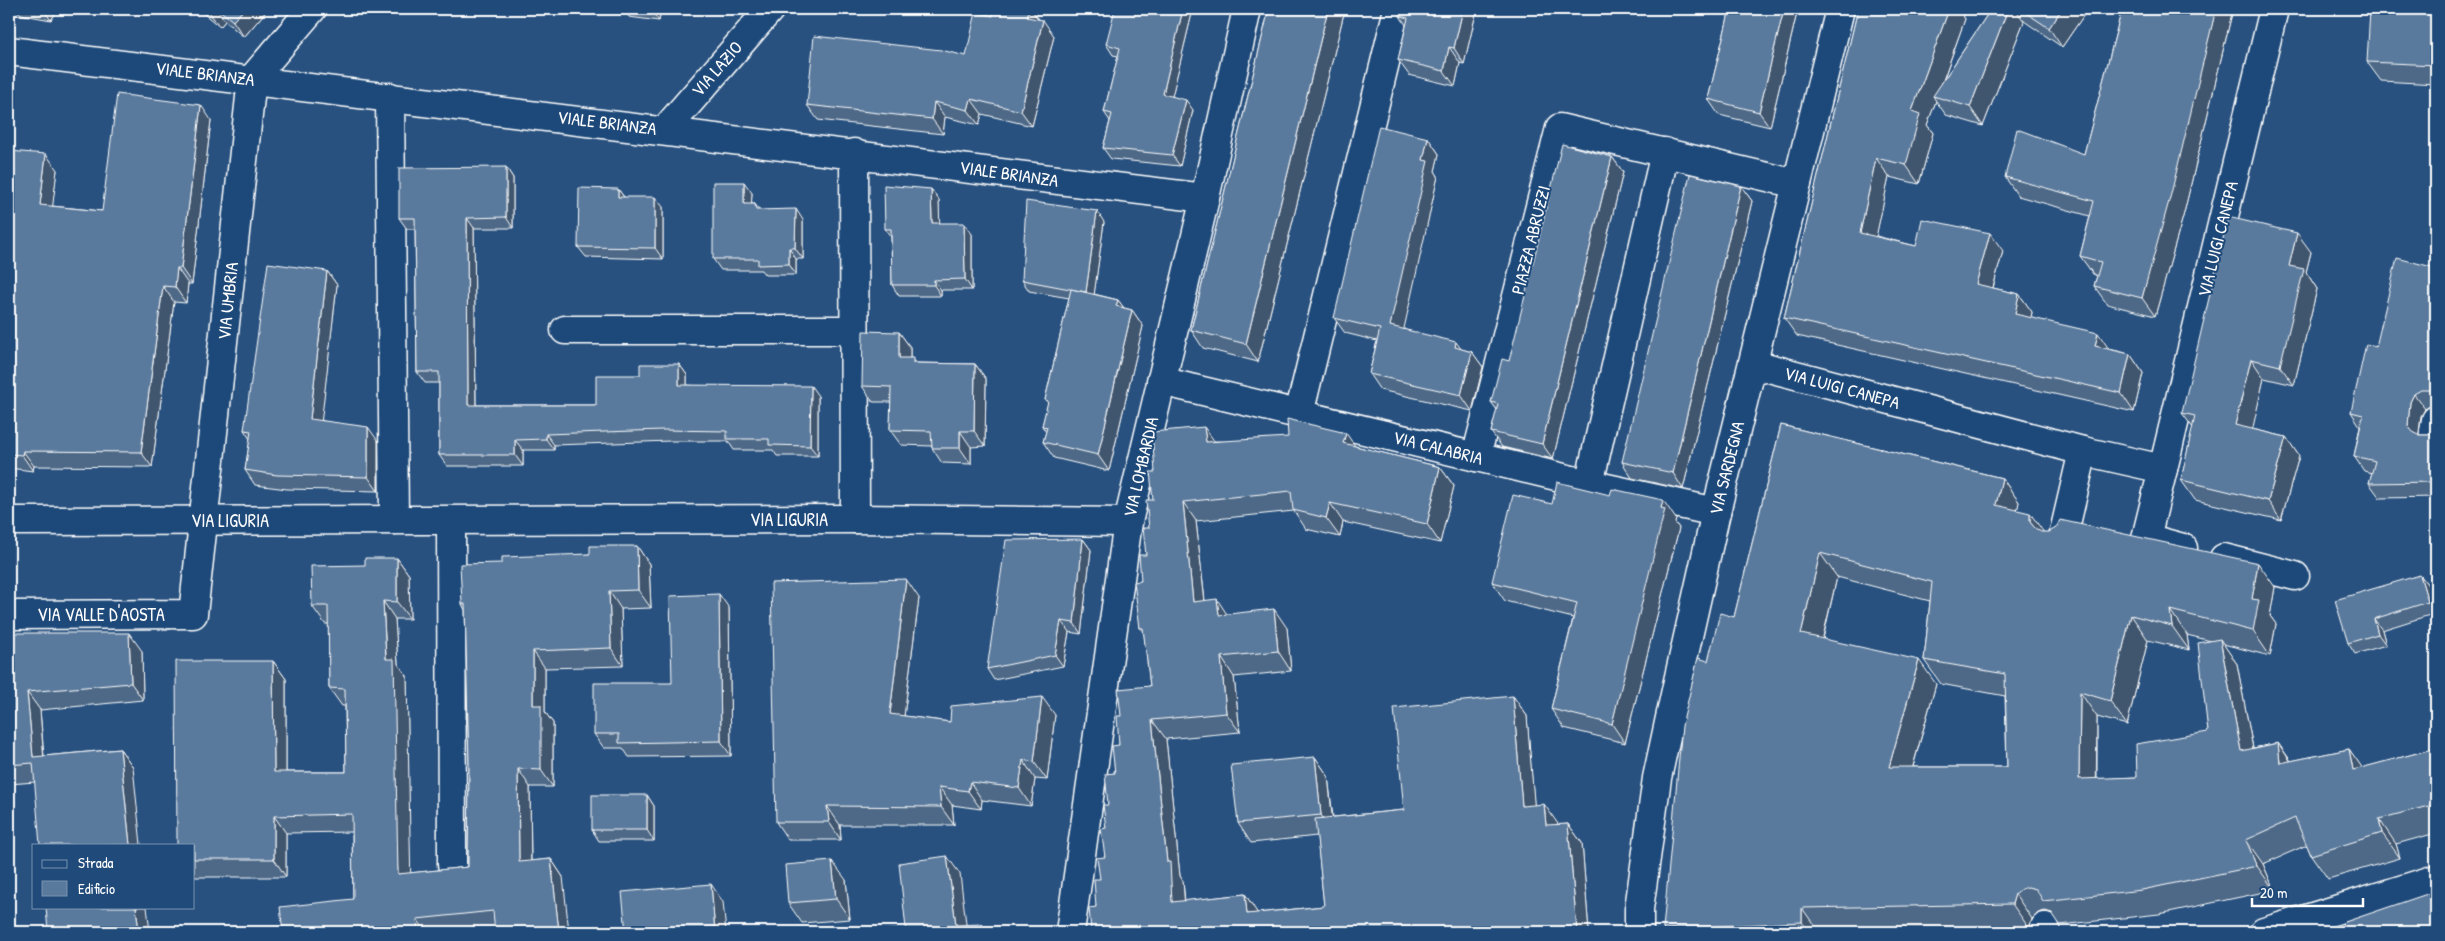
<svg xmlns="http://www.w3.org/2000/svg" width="2445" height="941" font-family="'Patrick Hand',sans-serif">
<rect width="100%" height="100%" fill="#28517f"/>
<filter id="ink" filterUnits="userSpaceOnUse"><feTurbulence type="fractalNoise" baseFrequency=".02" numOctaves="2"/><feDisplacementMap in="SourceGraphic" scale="10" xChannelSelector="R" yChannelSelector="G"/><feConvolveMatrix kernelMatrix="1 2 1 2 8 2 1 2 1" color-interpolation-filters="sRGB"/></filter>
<g filter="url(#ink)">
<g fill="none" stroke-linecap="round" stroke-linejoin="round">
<!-- minor casing -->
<g stroke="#fff" stroke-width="31">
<g id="minor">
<path d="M9 51 1205 198"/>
<path d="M390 97 394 520"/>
<path d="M665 130 770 9"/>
<path d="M854 153 855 519"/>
<path d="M565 330H853"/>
<path d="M1754 364 2083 451 2163 469 2274 9"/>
<path d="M1161 381 1589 484 1716 512"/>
<path d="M1299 414 1398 9"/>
<path d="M2433 435 2436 420"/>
<path d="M1476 457 1560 128 1797 184"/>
<path d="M2163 469 2146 538 2183 548"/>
<path d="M1589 484 1665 152"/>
<path d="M9 521 855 519 1128 522"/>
<path d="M451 521 452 864"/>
<path d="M2062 541 2083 451"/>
<path d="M2224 558 2295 576"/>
<path d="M9 615 193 614 252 79 312 9"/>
<path d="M2045 927V932"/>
<path d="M1070 932 1128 522 1205 198 1247 9"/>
<path d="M1639 932V909L1657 778 1676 690 1716 512 1840 9"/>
<path d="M2264 932 2436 879"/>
</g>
</g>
<!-- minor -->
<use href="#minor" stroke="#1f4a7a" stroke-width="28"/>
</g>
<!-- wall -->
<g fill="#4d6987" stroke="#fff" fill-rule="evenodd">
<path d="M10 9H58L51 20 24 15Z"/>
<path d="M198 9H268L244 37 225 21 220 27Z"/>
<path d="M458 9H484L483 13Z"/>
<path d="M623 9H684V14L661 11 659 21 629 17Z"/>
<path d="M995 9H1031L1039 19 1054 36 1032 126 982 114 979 125 945 117 943 134 818 120 807 105 966 56 993 16Z"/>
<path d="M1193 9 1172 96 1193 110 1180 166 1111 159 1103 148 1110 121 1104 112 1118 56 1113 55 1106 44Z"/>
<path d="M1269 9H1345L1258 362 1203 348 1191 330Z"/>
<path d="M1477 9 1464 64 1460 63 1455 86 1409 75 1398 60 1406 25 1400 16Z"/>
<path d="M1730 9H1790L1796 17 1770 127 1719 115 1708 99Z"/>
<path d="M1858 9H1961L1960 11 1965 19 1943 81 1991 9H2088L2062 47 2024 21 1983 126 1946 115 1936 101 1927 125 1933 133 1919 184 1889 177 1876 236 1916 246 2003 251 1993 288 2019 294 2032 312 2031 318 2109 349 2130 354 2143 373 2134 412 1797 336 1784 318Z"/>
<path d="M2122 9H2233L2184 213 2155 316 2107 304 2094 286 2097 276 2093 274 2080 256 2090 216 2018 196 2005 177 2084 154Z"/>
<path d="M2436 13V84L2381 81 2367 62Z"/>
<path d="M211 120 192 284H188L186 303 174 302 152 467 34 466 33 471 9 468V151L57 170 52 206 102 211Z"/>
<path d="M1428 138 1439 154 1435 171 1438 176 1403 329 1461 349 1472 352 1483 367 1472 411 1380 390 1369 374 1377 341 1345 333 1334 318Z"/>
<path d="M1612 157 1623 172 1553 459 1502 447 1491 432 1497 410 1491 402 1509 361Z"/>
<path d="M506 167 513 178V228H474L476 405H596L640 375 679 364 687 375V385L818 396V456H777L773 450H734L728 441H671L554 445V450H523V466H447L439 455V383H425L417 372 415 229H407L399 218Z"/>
<path d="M1741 186 1752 201 1683 489 1632 478 1622 462Z"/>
<path d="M618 189 624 197 663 207V259L586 257 578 247Z"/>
<path d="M931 189 939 200V223L972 234V290H941V296H899L892 285 891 237 885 229Z"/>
<path d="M752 193 751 204H755L759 210 803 220V259H796V275H765L761 270H721L713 259Z"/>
<path d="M1104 222 1094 294 1118 300 1124 308 1132 310 1143 326 1109 471 1054 458 1043 442 1046 432 1042 426 1048 403 1045 400 1069 298 1029 291 1022 280Z"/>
<path d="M2311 252 2306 272 2317 289 2294 385 2264 378 2252 429 2286 437 2299 456 2281 520 2195 500 2181 480 2193 428 2182 413Z"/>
<path d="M2436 268V405H2431L2425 409 2421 416 2419 435H2428L2435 430 2436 427V497L2380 498 2369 483 2372 473 2364 471 2354 456 2360 426 2351 412 2376 347Z"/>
<path d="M327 271 337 285 321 420 378 441V491L287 489 255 485 245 470 250 439 244 430Z"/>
<path d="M899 332 910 347V358L916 363 975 364 986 379 985 446 971 447V464L942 463 932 448V446L901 445 890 430 891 402H873L862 386Z"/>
<path d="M1781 425 2002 478 2019 502 2017 510 2043 532 2275 587 2270 616 2276 624 2270 656 2223 644 2237 664 2253 748 2278 743 2291 761 2349 749 2362 768 2436 748V833L2396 844 2400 858 2328 879 2311 855 2307 845 2263 864 2274 890 2159 914 2060 925 2052 913 2045 911 2038 913 2032 919 2029 928 1819 932H1665L1663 929 1708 661 1734 617ZM1837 577 1930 601 1924 660 1941 684 2005 696 2007 767H1913L1936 684 1823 639ZM2187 635 2211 641 2208 732 2137 777 2097 779V717L2127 725 2148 640 2189 650Z"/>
<path d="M1215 441 1355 446 1440 467 1454 486 1440 543 1343 522 1340 537 1306 529 1294 511 1196 521 1205 601 1227 614 1287 628 1291 671 1234 677 1240 732 1166 739 1180 876 1183 881 1185 901 1245 894 1257 913 1324 906 1317 836 1251 843 1238 823 1315 757 1328 776 1333 817 1404 810 1513 696 1527 716 1534 805 1558 824V825L1568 824 1582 843 1589 932H1091L1096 907 1100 879 1105 857 1106 828 1108 805 1119 745 1121 716 1150 686 1144 634 1140 628 1141 581 1146 555 1149 528 1153 500 1155 472Z"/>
<path d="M1676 519 1675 523 1679 528 1625 743 1564 728 1551 709 1573 618 1505 601 1492 582Z"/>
<path d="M1083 539 1091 550 1081 634 1069 632 1063 666 994 680 987 669Z"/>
<path d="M637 546 649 564 651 608 621 609 623 666 545 668V712L553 723V787H530L531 861 551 859 563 877 494 930 474 932H283L353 899 352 832 286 833V877H194V845L273 661 286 679V772H346L345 706H342L329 688V624H325L312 606 397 558 409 575 410 619H395L398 664 407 676 410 873 468 867 469 765 465 610 462 604 502 563 590 554Z"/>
<path d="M2420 575 2428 585 2436 613 2382 630 2386 645 2355 654 2348 643Z"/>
<path d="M919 598 904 716 950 722 1055 715 1047 780 1035 779 1031 806 982 800 981 809 952 805 954 825H840L841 840H788L776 822Z"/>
<path d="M729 608 731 756 629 757 623 748H604L594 734 672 683Z"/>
<path d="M9 633 142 651 143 700 40 710 44 756 120 749 133 767 35 782 9 784Z"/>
<path d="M647 795 654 806V841H599L592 830Z"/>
<path d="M846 880 850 919 802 923 788 903Z"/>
</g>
<!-- shaded-wall -->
<g fill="#3f556e" stroke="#fff">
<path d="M43 9H58L51 20Z"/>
<path d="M212 9H217L225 21 220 27 209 12Z"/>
<path d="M244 9H268L244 37 233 21Z"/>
<path d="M480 9H484L483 13Z"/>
<path d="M650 9H660L661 11 659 21Z"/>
<path d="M680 9H684V14Z"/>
<path d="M1029 9H1031L1040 22 1027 17Z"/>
<path d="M1183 9H1193L1170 105 1163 94Z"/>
<path d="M1328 9H1345L1258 362 1246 344Z"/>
<path d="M1463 9H1477L1464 64 1454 48Z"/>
<path d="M1784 9H1790L1796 17 1770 127 1759 112Z"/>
<path d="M1949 9H1961L1960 11 1965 19 1937 97 1933 96 1936 101 1927 125 1933 133 1919 184 1906 165 1912 111Z"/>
<path d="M2008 9H2015L2024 21 1983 126 1970 107Z"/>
<path d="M2062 9H2088L2062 47 2049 28Z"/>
<path d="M2216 9H2233L2184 213 2155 316 2142 298Z"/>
<path d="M1043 20 1054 36 1032 126 1021 111Z"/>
<path d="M1449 47 1460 63 1455 86 1444 71Z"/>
<path d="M971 99 982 114 979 125 968 110Z"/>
<path d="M1186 100 1193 110 1180 166 1172 155Z"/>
<path d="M934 102 945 117 943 134 932 119Z"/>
<path d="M201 105 211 120 192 284 181 268Z"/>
<path d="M1428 138 1439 154 1435 171 1438 176 1401 342 1390 326 1423 160Z"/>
<path d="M46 154 57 170 51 220 40 205Z"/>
<path d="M1612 157 1623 172 1553 459 1542 444Z"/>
<path d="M1876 158 1889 177 1873 251 1860 233Z"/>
<path d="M506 167 513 178V228L506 217Z"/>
<path d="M744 182 752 193 751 215 744 204Z"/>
<path d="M1741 186 1752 201 1683 489 1673 473Z"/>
<path d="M618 189 626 200 618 197Z"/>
<path d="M931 189 939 200 940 234 932 223Z"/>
<path d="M655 197 663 207V259L655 248Z"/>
<path d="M796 209 803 220V259L795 248Z"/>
<path d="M1097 211 1104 222 1093 303 1086 292Z"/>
<path d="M467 218 474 228 476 416 468 405Z"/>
<path d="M964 223 972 234V290L965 279Z"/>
<path d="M1990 233 2003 251 1989 302 1976 284Z"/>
<path d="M2297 233 2311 252 2306 272 2317 289 2294 385 2280 366 2289 266Z"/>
<path d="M789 248 796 259V275L789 264Z"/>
<path d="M177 268 188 284 186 303 175 287Z"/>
<path d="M327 271 337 285 320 433 310 419Z"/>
<path d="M934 280 941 290V296L934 285Z"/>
<path d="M163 286 174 302 152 467 141 452Z"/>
<path d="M2019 294 2032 312 2028 333 2015 314Z"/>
<path d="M1118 300 1129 315 1116 306Z"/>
<path d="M1132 310 1143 326 1109 471 1098 455Z"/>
<path d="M899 332 910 347V373L899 358Z"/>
<path d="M2098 333 2111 352 2095 346Z"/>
<path d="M1456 342 1467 357 1455 347Z"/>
<path d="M1472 352 1483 367 1472 411 1461 395Z"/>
<path d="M2130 354 2143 373 2134 412 2121 393Z"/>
<path d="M2251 359 2264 378 2249 445 2235 425Z"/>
<path d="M679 364 687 375V396L679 385Z"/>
<path d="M975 364 986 379 985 446 974 431Z"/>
<path d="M811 386 818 396V456L810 446Z"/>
<path d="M2414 394 2425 409 2421 416 2418 440 2408 426 2410 402Z"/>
<path d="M368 427 378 441V491L368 477Z"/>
<path d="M1204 427 1218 446 1206 442Z"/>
<path d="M960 431 971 447V464L960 448Z"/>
<path d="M1346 433 1359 452 1343 443Z"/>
<path d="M546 434 554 445V450L546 439Z"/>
<path d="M2286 437 2299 456 2281 520 2268 501Z"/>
<path d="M515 440 523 450V466L515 455Z"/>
<path d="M23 451 34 466 33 471 22 455Z"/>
<path d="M1440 467 1454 486 1440 543 1427 524Z"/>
<path d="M2002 478 2019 502 2013 530 1996 505Z"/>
<path d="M1663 500 1676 519 1675 523 1679 528 1625 743 1612 724Z"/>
<path d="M1183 502 1196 521 1207 621 1193 602Z"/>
<path d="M1330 503 1343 522 1340 537 1326 518Z"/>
<path d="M2030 513 2047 537V546L2030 522Z"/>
<path d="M1083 539 1091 550 1081 634 1074 623Z"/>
<path d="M637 546 649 564 651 608 638 590Z"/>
<path d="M1820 553 1837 577 1818 658 1801 634Z"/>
<path d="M397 558 409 575 410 619 397 602Z"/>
<path d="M2258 563 2275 587 2270 616 2276 624 2270 656 2253 631 2252 599Z"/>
<path d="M2420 575 2428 585 2436 613 2428 602Z"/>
<path d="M906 579 919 598 902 732 890 714Z"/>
<path d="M609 591 621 609 623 666 611 648Z"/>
<path d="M719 594 729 608 731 756 721 741Z"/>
<path d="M1217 599 1230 619 1219 615Z"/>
<path d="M383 601 395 619 398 664 407 676 411 892 398 874Z"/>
<path d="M1274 609 1287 628 1291 671 1278 651Z"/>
<path d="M2170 610 2187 635 2189 650 2172 626Z"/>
<path d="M2131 615 2148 640 2127 725 2110 701Z"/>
<path d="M2374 619 2382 630 2386 645 2378 634Z"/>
<path d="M1061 621 1069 632 1063 666 1055 655Z"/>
<path d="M129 633 142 651 143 700 131 683Z"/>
<path d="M2220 639 2237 664 2258 775 2241 751Z"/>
<path d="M533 651 545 668V712L553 723V787L541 770 533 705Z"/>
<path d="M1221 657 1234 677 1240 732 1226 713Z"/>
<path d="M1919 660 1936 684 1906 791 1889 767Z"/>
<path d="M273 661 286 679V790L274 772Z"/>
<path d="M27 692 40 710 45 774 33 757Z"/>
<path d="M2080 692 2097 717 2096 804 2079 779Z"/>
<path d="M1513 696 1527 716 1536 825 1522 806Z"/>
<path d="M1042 697 1055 715 1047 780 1034 762Z"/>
<path d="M1152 720 1166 739 1180 876 1183 881 1186 921 1172 902 1167 862Z"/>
<path d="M2278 743 2295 768 2280 763Z"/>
<path d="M120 749 133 767 141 845H130Z"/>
<path d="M2349 749 2366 773 2353 770Z"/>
<path d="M1315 757 1328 776 1334 834 1321 815Z"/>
<path d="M1023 760 1035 779 1031 806 1019 788Z"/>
<path d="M518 769 530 787 531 880 519 862Z"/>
<path d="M970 782 982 800 981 809 968 791Z"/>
<path d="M939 787 952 805 954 825 941 807Z"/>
<path d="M647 795 654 806V841L647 830Z"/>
<path d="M1544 804 1558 824 1560 844 1546 825Z"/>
<path d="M827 806 840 825 841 840 829 822Z"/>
<path d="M274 816 286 833V877L274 859Z"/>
<path d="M2379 819 2396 844 2400 858 2382 833Z"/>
<path d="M1568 824 1582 843 1589 932H1577Z"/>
<path d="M2246 840 2263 864 2274 890 2257 866Z"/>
<path d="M947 856 960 874 967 932 956 925Z"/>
<path d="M551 859 563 877 569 932H559Z"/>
<path d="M832 861 846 880 850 919 836 899Z"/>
<path d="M711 884 723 902 726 932H715Z"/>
<path d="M1245 894 1258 914H1247Z"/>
<path d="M2015 894 2032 919 2029 928 2012 904Z"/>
<path d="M136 907H147L150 932H139Z"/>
<path d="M1802 908 1819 932H1810L1802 922Z"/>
<path d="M417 919 426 932H418Z"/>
<path d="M982 924 988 932H983Z"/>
</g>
<!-- building -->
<g fill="#5a7a9d" stroke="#fff" fill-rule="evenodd">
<path d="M205 9H212L209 12Z"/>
<path d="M218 9H244L233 21Z"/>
<path d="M995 9H1029L1027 17 1043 20 1021 111 971 99 968 110 934 102 932 119 807 105 814 36 941 50 966 56 976 12 993 16Z"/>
<path d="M1115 9H1183L1163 94 1186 100 1172 155 1103 148 1112 114 1104 112 1120 48 1106 44Z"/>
<path d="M1269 9H1328L1246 344 1191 330Z"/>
<path d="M1402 9H1463L1454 48 1449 47 1444 71 1398 60 1408 18 1400 16Z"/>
<path d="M1730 9H1784L1759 112 1708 99Z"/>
<path d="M1858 9H1949L1912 111 1920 114 1906 165 1876 158 1860 233 1916 246 1922 219 1990 233 1976 284 2019 294 2015 314 2098 333 2095 346 2130 354 2121 393 1784 318Z"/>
<path d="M1991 9H2008L1970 107 1933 96Z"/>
<path d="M2020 9H2062L2049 28Z"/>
<path d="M2122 9H2216L2171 194 2142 298 2094 286 2101 262 2080 256 2094 201 2005 177 2017 129 2084 154Z"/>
<path d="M2370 10 2436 13V65L2367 62Z"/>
<path d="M117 94 201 105 181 268H177L175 287 163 286 141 452 23 451 22 455 9 454V151L46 154 40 205 102 211Z"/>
<path d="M1379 126 1428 138 1423 160 1428 161 1390 326 1456 342 1455 347 1472 352 1461 395 1369 374 1380 329 1334 318Z"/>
<path d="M1562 144 1612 157 1542 444 1491 432 1498 404 1491 402 1502 359 1509 361Z"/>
<path d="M506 167V217L467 218 468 405H596V375H640V364H679V385L811 386 810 446 769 445V439H727V431L663 430 546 434V439L515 440V455H439V372H417L415 218H399V168Z"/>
<path d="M1690 174 1741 186 1673 473 1622 462Z"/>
<path d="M713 182H744V204H755L756 210 796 209 795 248H789V264L758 265V259H713Z"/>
<path d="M884 185 931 189 932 223H964L965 279 934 280V285H892L891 229H885Z"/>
<path d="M579 188 618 189V197H655V248L578 247Z"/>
<path d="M1026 201 1097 211 1086 292 1022 280Z"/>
<path d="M2228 217 2297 233 2289 266 2304 269 2280 366 2251 359 2235 425 2286 437 2268 501 2181 480 2195 416 2182 413Z"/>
<path d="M2397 258 2436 268V394L2429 390H2421L2414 394 2410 402 2408 426 2413 432 2419 435H2428L2435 430 2436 427V482L2369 483 2375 461 2354 456 2363 415 2351 412 2366 344 2376 347Z"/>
<path d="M268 263 327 271 310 419 368 427V477L277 475 245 470 251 431 244 430Z"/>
<path d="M1071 289 1118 300 1116 306 1132 310 1098 455 1043 442 1047 427 1042 426 1048 401 1045 400Z"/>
<path d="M863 331 899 332V358H913V363L975 364 974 431H960V448H932L931 431 890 430 891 387 862 386Z"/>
<path d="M1287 419 1346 433 1343 443 1440 467 1427 524 1330 503 1326 518 1293 510 1291 491 1183 502 1193 602 1217 599 1219 615 1274 609 1278 651 1221 657 1226 713 1152 720 1167 862H1170L1172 902 1245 894 1247 914 1324 906 1315 819 1404 810 1394 708 1513 696 1522 806 1544 804 1546 825 1568 824 1577 932H1091L1089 908 1096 907 1094 879H1100L1097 858 1105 857 1101 829 1106 828 1103 805H1108L1105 774 1115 773 1112 746 1119 745 1117 716H1121L1118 689 1150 686 1143 628H1140L1134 582 1141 581 1139 555H1146L1143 528H1149L1146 500H1153L1150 472H1155L1152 432 1204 427 1206 442 1288 437Z"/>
<path d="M1781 425 2002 478 1996 505 2030 513V522L2035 528 2041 532H2049L2056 528 2060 520 2258 563 2252 599 2259 600 2253 631 2170 610 2172 626 2131 615 2110 701 2080 692 2079 779 2137 777 2136 744 2208 732 2198 643 2220 639 2241 751 2278 743 2280 763 2349 749 2353 770 2436 748V804L2379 819 2382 833 2311 855 2295 818 2246 840 2257 866 2142 890 2043 901 2036 889 2028 887 2021 889 2015 894 2012 904 1802 908V922L1663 929 1682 726 1698 658 1708 661 1720 613 1734 617ZM1820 553 1932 582 1924 660 2005 674 2007 767H1889L1919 660 1801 634Z"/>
<path d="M1557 482 1610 495 1612 489 1663 500 1661 508 1665 509 1612 724 1551 709 1577 603 1492 582 1513 495 1552 504Z"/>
<path d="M1083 539 1074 623 1061 621 1055 655 987 669 1006 540Z"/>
<path d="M590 546H637L638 590 609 591 611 648 533 651V705H541V770L518 769 519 862 551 859 559 932H495L493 911 417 919 418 932H283L280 907 353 899 352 814 274 816V859H194V845H177L176 661H273L274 772H346L345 689 329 688 328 606H312L311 566 365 565V558H397V602L383 601 386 659H394L398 874 468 867 469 765 465 604H462L460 564 502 563V557L590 554Z"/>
<path d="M2420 575 2428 602 2374 619 2378 634 2348 643 2335 600Z"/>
<path d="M906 579 890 714 950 722 951 706 1042 697 1034 762 1023 760 1019 788 970 782 968 791 939 787 941 807 827 806 829 822H776L771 583Z"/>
<path d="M719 594 721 741 619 743V734H594V683H672L670 596Z"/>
<path d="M9 633H129L131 683 27 692 33 757 120 749 130 845H40L33 763 9 765Z"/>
<path d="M1315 757 1321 815 1238 823 1231 765Z"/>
<rect x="592" y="795" width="55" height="35"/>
<path d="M947 856 956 925 982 924 983 932H864L906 929 899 863Z"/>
<path d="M832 861 836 899 788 903 785 865Z"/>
<path d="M711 884 715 932H626L622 892Z"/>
<path d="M2436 891V932H2346L2342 923Z"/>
<path d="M46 907H136L139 932H48Z"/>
</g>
</g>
<g text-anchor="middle" stroke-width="4" stroke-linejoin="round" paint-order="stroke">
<!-- street labels -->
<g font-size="18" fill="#fff" stroke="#1f4a7a">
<text transform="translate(717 69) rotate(-49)" y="6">VIA LAZIO</text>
<text transform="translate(205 74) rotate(7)" y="6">VIALE BRIANZA</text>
<text transform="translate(607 123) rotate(7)" y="6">VIALE BRIANZA</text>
<text transform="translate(1009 174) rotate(8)" y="6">VIALE BRIANZA</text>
<text transform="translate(2218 239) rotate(-76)" y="6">VIA LUIGI CANEPA</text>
<text transform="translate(1531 240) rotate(-76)" y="6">PIAZZA ABRUZZI</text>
<text transform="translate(228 301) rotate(-84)" y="6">VIA UMBRIA</text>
<text transform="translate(1842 388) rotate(15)" y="6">VIA LUIGI CANEPA</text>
<text transform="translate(1438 448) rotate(14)" y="6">VIA CALABRIA</text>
<text transform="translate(1141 467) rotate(-77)" y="6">VIA LOMBARDIA</text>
<text transform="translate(1727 468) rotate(-76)" y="6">VIA SARDEGNA</text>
<text x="789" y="526">VIA LIGURIA</text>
<text x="230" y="527">VIA LIGURIA</text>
<text x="101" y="621">VIA VALLE D'AOSTA</text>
</g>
</g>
<!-- margin -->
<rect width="2445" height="941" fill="none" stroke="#1f4a7a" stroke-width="30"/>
<rect x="15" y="15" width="2415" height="911" fill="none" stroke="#fff" stroke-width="2" filter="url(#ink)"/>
<!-- legend -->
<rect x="32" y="844" width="162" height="65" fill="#1f4a7a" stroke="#7992af"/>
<rect x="42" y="860" width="25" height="8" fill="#1f4a7a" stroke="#7992af"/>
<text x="78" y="868" font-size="15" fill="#ffffff">Strada</text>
<rect x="42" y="881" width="25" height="15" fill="#5a7a9d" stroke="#7992af"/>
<text x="78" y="894" font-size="15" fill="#ffffff">Edificio</text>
<!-- scale -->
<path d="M2252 898v8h111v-8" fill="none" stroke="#ffffff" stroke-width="2.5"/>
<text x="2260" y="898" font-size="15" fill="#ffffff" stroke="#1f4a7a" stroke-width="4" paint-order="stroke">20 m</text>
</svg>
